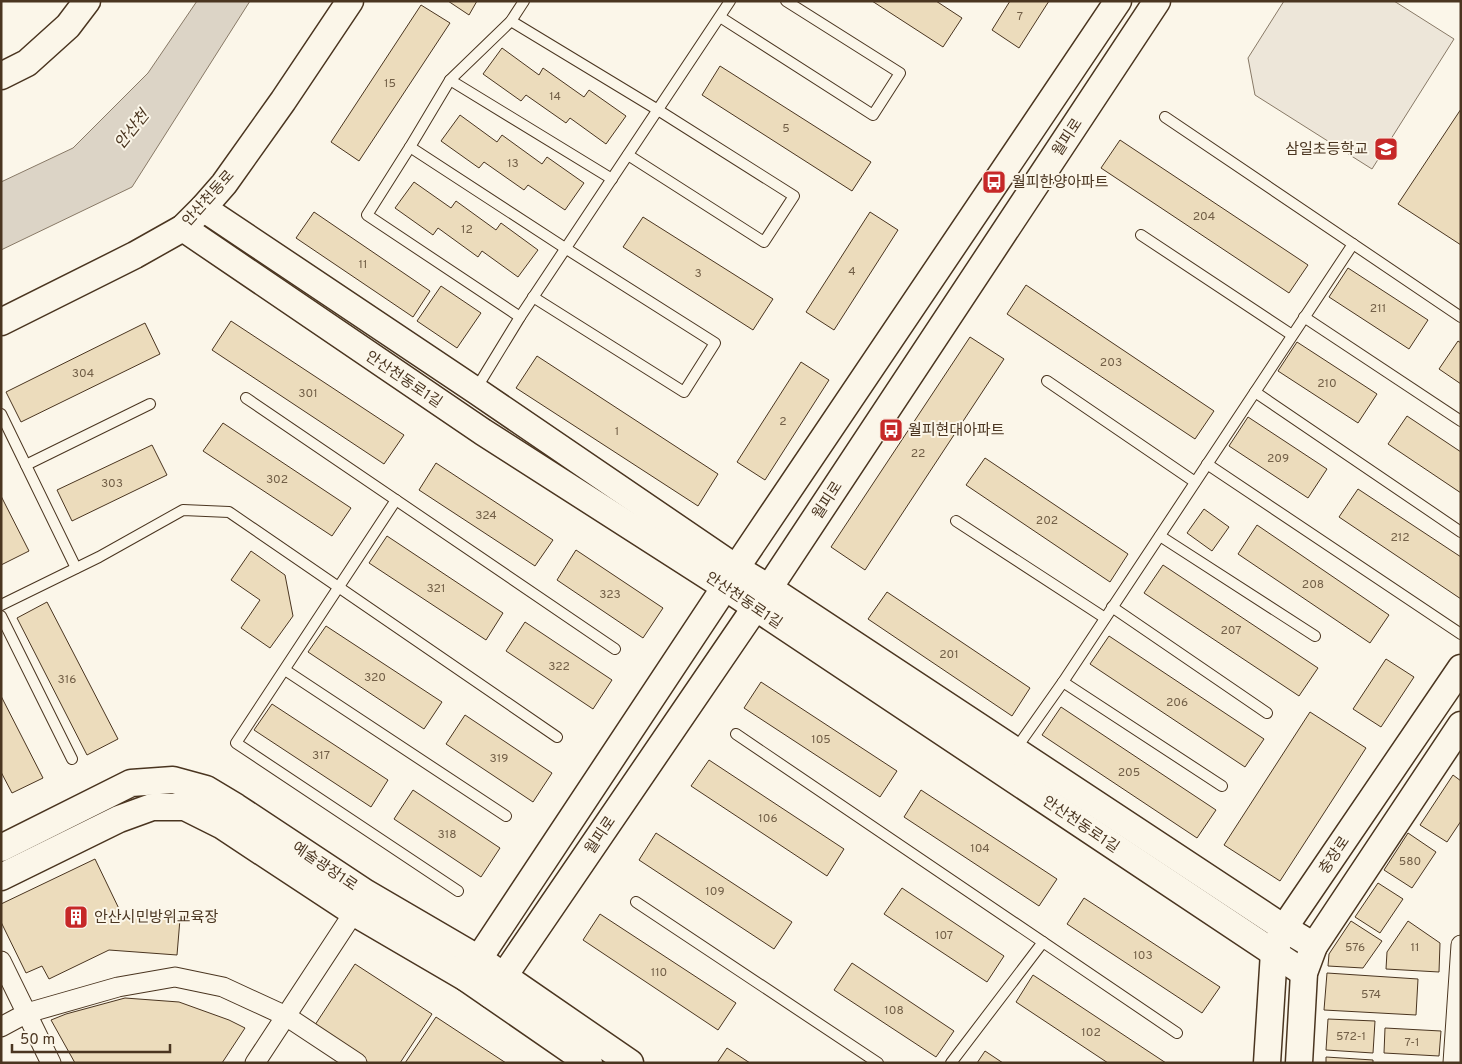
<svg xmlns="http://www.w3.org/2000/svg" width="1462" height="1064" font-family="Overpass,'Noto Sans KR',sans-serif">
<rect width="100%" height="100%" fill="#fbf6e9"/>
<!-- green -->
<path fill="#ede6d9" stroke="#887966" d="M1284 1H1394L1454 39 1372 169 1255 95 1248 58Z"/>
<!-- water -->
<path fill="#dcd4c6" stroke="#887966" d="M197 1H250L132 187 1 250V182L73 148 148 73Z"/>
<!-- building -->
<g fill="#ecdcbc" stroke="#4a3520">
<path d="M448 1H477L469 15Z"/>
<path d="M872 1H936L962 18 943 47Z"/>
<path d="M1010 1H1049L1019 48 992 30Z"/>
<path d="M421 5 450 23 359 161 331 142Z"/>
<path d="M502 48 539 75 543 68 584 97 589 90 626 116 606 144 570 118 566 123 526 95 521 101 483 74Z"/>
<path d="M720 66 871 162 852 191 702 95Z"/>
<path d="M1461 109V245L1398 204Z"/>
<path d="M460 115 497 142 502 135 542 164 547 157 584 183 565 210 528 185 524 190 484 162 479 168 441 141Z"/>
<path d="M1120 140 1308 265 1289 293 1101 168Z"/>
<path d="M414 182 451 208 456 201 496 230 501 223 538 250 518 277 482 251 478 257 438 228 433 235 395 208Z"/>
<path d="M314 212 430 291 413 317 296 238Z"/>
<path d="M870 212 898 230 834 330 806 312Z"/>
<path d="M643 217 773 299 753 330 623 247Z"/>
<path d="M1348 268 1428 320 1409 349 1329 297Z"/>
<path d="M1026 285 1214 411 1195 439 1007 314Z"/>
<path d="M441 286 481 313 457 348 417 321Z"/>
<path d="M231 321 404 435 384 464 212 350Z"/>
<path d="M145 323 160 354 21 422 6 392Z"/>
<path d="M970 337 1004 359 865 570 831 547Z"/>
<path d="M1458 341 1461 343V384L1439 369Z"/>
<path d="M1297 342 1377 394 1358 423 1278 371Z"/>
<path d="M537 356 718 474 698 506 516 388Z"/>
<path d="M801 362 829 380 765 480 737 462Z"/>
<path d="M1407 416 1461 452V493L1388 444Z"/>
<path d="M1248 417 1327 469 1308 498 1229 446Z"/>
<path d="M223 423 351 508 332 536 203 451Z"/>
<path d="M152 445 167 475 72 521 57 490Z"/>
<path d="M985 458 1128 554 1110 582 966 485Z"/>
<path d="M436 463 553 540 535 566 419 490Z"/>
<path d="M1358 489 1461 557V599L1339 517Z"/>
<path d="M1 496 29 551 1 565Z"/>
<path d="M1204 509 1229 527 1212 551 1187 533Z"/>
<path d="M1257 525 1389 615 1370 643 1238 554Z"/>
<path d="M387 536 503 613 486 640 369 563Z"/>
<path d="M576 550 663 608 643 638 557 580Z"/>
<path d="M251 551 285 575 293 616 270 648 241 628 260 600 231 580Z"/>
<path d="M1163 565 1318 668 1299 696 1144 593Z"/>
<path d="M887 592 1030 688 1012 716 868 619Z"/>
<path d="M47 602 118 739 87 755 17 618Z"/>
<path d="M525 622 612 680 593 709 506 651Z"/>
<path d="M326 626 442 702 424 729 308 652Z"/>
<path d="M1109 636 1264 739 1245 767 1090 664Z"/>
<path d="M1386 659 1414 677 1381 727 1353 709Z"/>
<path d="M761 682 897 771 880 797 744 708Z"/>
<path d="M1 696 43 778 12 793 1 772Z"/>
<path d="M272 704 388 780 371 807 254 730Z"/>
<path d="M1061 707 1216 810 1197 838 1042 735Z"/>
<path d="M1310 712 1366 748 1280 881 1224 845Z"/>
<path d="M465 715 552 773 533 802 446 744Z"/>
<path d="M709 760 844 849 827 876 691 786Z"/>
<path d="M1453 775 1461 781V821L1447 842 1420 825Z"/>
<path d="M413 790 500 848 481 877 394 819Z"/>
<path d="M921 790 1057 879 1039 906 904 817Z"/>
<path d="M656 833 792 922 774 949 639 860Z"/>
<path d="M1408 833 1436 852 1412 888 1384 870Z"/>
<path d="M95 859 122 915 180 919 177 955 109 950 49 979 42 966 26 973 1 922V904Z"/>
<path d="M1378 883 1403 899 1380 933 1355 917Z"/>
<path d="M902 888 1004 956 987 982 884 914Z"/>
<path d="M1084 898 1220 987 1202 1013 1067 924Z"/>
<path d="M600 914 736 1003 718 1030 583 940Z"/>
<path d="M1351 921 1382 941 1363 968 1328 966 1329 954Z"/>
<path d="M1408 921 1440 943 1439 972 1386 969 1387 952Z"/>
<path d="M852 963 954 1031 936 1057 834 990Z"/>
<path d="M355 964 432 1014 400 1063H366L313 1028Z"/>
<path d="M1327 973 1418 979 1416 1015 1324 1010Z"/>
<path d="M1033 975 1166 1063H1108L1016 1002Z"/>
<path d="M125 998 179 1002 229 1020 245 1028 222 1063H75L51 1020 66 1014Z"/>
<path d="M436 1017 506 1063H405Z"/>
<path d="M1328 1019 1375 1021 1373 1053 1326 1050Z"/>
<path d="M1385 1028 1441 1031 1439 1056 1384 1053Z"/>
<path d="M727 1048 750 1063H717Z"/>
<path d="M985 1051 1003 1063H977Z"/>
<path d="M1326 1057 1373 1060V1063H1326Z"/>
</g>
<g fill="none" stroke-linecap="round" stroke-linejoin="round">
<!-- lane casing -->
<g stroke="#4a3520" stroke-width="12">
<g id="lane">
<path d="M720 17 873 115 900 73 786 1"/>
<path d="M511 21 658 110 794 196 764 242 628 155"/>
<path d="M450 80 612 179"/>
<path d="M1165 117 1461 317"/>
<path d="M410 147 565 248 715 343 684 392 533 297"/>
<path d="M1141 235 1292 335"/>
<path d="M520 317 367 215 410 147 450 80 511 21 524 1"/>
<path d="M1304 317 1461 421"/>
<path d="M1047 381 1195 482"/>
<path d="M476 389 520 317 730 1"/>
<path d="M1255 392 1461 532"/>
<path d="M246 398 615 649"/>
<path d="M1 414 76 568"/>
<path d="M1207 464 1461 634"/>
<path d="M26 465 150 404"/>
<path d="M396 500 236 743 458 891"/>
<path d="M956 521 1105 618"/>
<path d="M1160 536 1315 636"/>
<path d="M1 605 99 557 183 510 229 512 557 737"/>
<path d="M1112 607 1267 713"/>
<path d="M1 616 72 759"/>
<path d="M285 670 506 816"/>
<path d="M1063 682 1222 786"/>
<path d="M736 734 1177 1033"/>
<path d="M1015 750 1063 682 1353 244"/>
<path d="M636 902 878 1063"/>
<path d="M951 1063 1043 942"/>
</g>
</g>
<!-- street casing -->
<g stroke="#4a3520" stroke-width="21">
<g id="street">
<path d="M1 961 51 1063"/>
<path d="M1 1027 27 1013 118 987 175 977 223 987 286 1016 357 1063"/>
<path d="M255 1063 360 903"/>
<path d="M1453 1063 1461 945"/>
</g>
</g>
<!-- secondary casing -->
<g stroke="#4a3520" stroke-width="29">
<g id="secondary">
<path d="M1 76 27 63 68 26 87 1"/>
<path d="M203 208 475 390 736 568 769 588 1284 928 1314 946"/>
<path d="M183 228 483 432 725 587 1304 973"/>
<path d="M1 322 135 255 183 228 203 208 224 184 283 101 350 1"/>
<path d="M1 848 131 783 173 780 206 789 236 807 366 893 479 959 630 1063"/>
<path d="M1 877 119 819 152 807H185L221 825 353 912 466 978 589 1063"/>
<path d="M466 978 725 587 736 568 1118 1"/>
<path d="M491 995 755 608 769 588 1157 1"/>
<path d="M1267 1063 1274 952 1284 928 1461 668"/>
<path d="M1299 1063 1304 973 1314 946 1461 725"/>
</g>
</g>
<!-- lane -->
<use href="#lane" stroke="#fbf6e9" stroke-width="10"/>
<!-- street -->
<use href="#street" stroke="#fbf6e9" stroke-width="19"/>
<!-- secondary -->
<use href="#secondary" stroke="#fbf6e9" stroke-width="26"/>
</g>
<!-- icons -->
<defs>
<g id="school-square" transform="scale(1.25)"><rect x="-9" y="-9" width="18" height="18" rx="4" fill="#c62828" stroke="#fbf6e9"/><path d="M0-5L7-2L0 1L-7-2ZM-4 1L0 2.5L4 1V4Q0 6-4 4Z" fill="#fff"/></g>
<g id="bus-square" transform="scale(1.25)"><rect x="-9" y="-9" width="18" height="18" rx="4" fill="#c62828" stroke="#fbf6e9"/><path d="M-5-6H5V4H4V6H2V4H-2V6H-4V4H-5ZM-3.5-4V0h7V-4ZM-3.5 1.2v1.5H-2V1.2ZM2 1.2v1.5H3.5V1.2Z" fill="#fff"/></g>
<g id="building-square" transform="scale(1.25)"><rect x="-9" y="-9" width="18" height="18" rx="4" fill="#c62828" stroke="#fbf6e9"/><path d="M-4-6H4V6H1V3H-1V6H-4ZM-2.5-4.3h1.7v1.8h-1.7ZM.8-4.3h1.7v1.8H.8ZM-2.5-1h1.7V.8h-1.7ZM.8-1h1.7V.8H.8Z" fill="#fff"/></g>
</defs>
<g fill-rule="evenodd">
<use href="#school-square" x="1386" y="149"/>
<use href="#bus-square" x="994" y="182"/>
<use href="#bus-square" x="891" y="430"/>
<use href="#building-square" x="76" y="917"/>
</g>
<g text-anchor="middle" stroke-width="4" stroke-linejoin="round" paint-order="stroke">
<!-- number labels -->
<g font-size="12" fill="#725f47">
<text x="1020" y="20">7</text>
<text x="390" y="87">15</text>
<text x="555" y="100">14</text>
<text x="786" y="132">5</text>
<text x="513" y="167">13</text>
<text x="1204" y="220">204</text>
<text x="467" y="233">12</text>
<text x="363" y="268">11</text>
<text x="852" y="275">4</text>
<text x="698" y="277">3</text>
<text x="1378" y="312">211</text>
<text x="1111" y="366">203</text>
<text x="83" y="377">304</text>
<text x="1327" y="387">210</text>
<text x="308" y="397">301</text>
<text x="783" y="425">2</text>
<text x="617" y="435">1</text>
<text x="918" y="457">22</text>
<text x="1278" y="462">209</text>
<text x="277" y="483">302</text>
<text x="112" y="487">303</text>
<text x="486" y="519">324</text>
<text x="1047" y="524">202</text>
<text x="1400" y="541">212</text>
<text x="1313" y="588">208</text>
<text x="436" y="592">321</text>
<text x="610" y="598">323</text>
<text x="1231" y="634">207</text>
<text x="949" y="658">201</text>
<text x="559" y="670">322</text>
<text x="375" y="681">320</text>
<text x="67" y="683">316</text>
<text x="1177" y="706">206</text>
<text x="821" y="743">105</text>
<text x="321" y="759">317</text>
<text x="499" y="762">319</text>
<text x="1129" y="776">205</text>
<text x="768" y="822">106</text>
<text x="447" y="838">318</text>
<text x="980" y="852">104</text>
<text x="1410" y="865">580</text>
<text x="715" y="895">109</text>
<text x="944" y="939">107</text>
<text x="1355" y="951">576</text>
<text x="1415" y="951">11</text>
<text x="1143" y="959">103</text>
<text x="659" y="976">110</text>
<text x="1371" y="998">574</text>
<text x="894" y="1014">108</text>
<text x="1091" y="1036">102</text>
<text x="1351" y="1040">572-1</text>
<text x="1412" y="1046">7-1</text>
</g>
<!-- street labels -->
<g font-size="15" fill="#4a3520" stroke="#fbf6e9">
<text transform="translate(1067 137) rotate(-57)" y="5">월피로</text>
<text transform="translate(208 198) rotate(-48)" y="5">안산천동로</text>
<text transform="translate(404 379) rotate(34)" y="5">안산천동로1길</text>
<text transform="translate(827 500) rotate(-57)" y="5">월피로</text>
<text transform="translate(744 600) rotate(34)" y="5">안산천동로1길</text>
<text transform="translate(1081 824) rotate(34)" y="5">안산천동로1길</text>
<text transform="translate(600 835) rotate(-56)" y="5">월피로</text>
<text transform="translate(1334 855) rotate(-56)" y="5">충장로</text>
<text transform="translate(325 866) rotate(34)" y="5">예술광장1로</text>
</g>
<!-- poi labels -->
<g font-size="15" fill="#4a3520" stroke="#fbf6e9" text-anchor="start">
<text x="1368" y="154" text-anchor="end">삼일초등학교</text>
<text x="1012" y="187">월피한양아파트</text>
<text x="908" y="435">월피현대아파트</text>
<text x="94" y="922">안산시민방위교육장</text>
</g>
<!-- water labels -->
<g font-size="16" font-style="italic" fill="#4a3520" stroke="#fbf6e9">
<text transform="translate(131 129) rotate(-51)" y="6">안산천</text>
</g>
</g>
<!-- border -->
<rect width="1462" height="1064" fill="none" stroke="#4a3520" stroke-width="5"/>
<!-- scale -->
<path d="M12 1044v8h158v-8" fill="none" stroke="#4a3520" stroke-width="2.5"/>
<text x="20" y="1044" font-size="15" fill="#4a3520" stroke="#fbf6e9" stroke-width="4" paint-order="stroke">50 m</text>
</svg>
